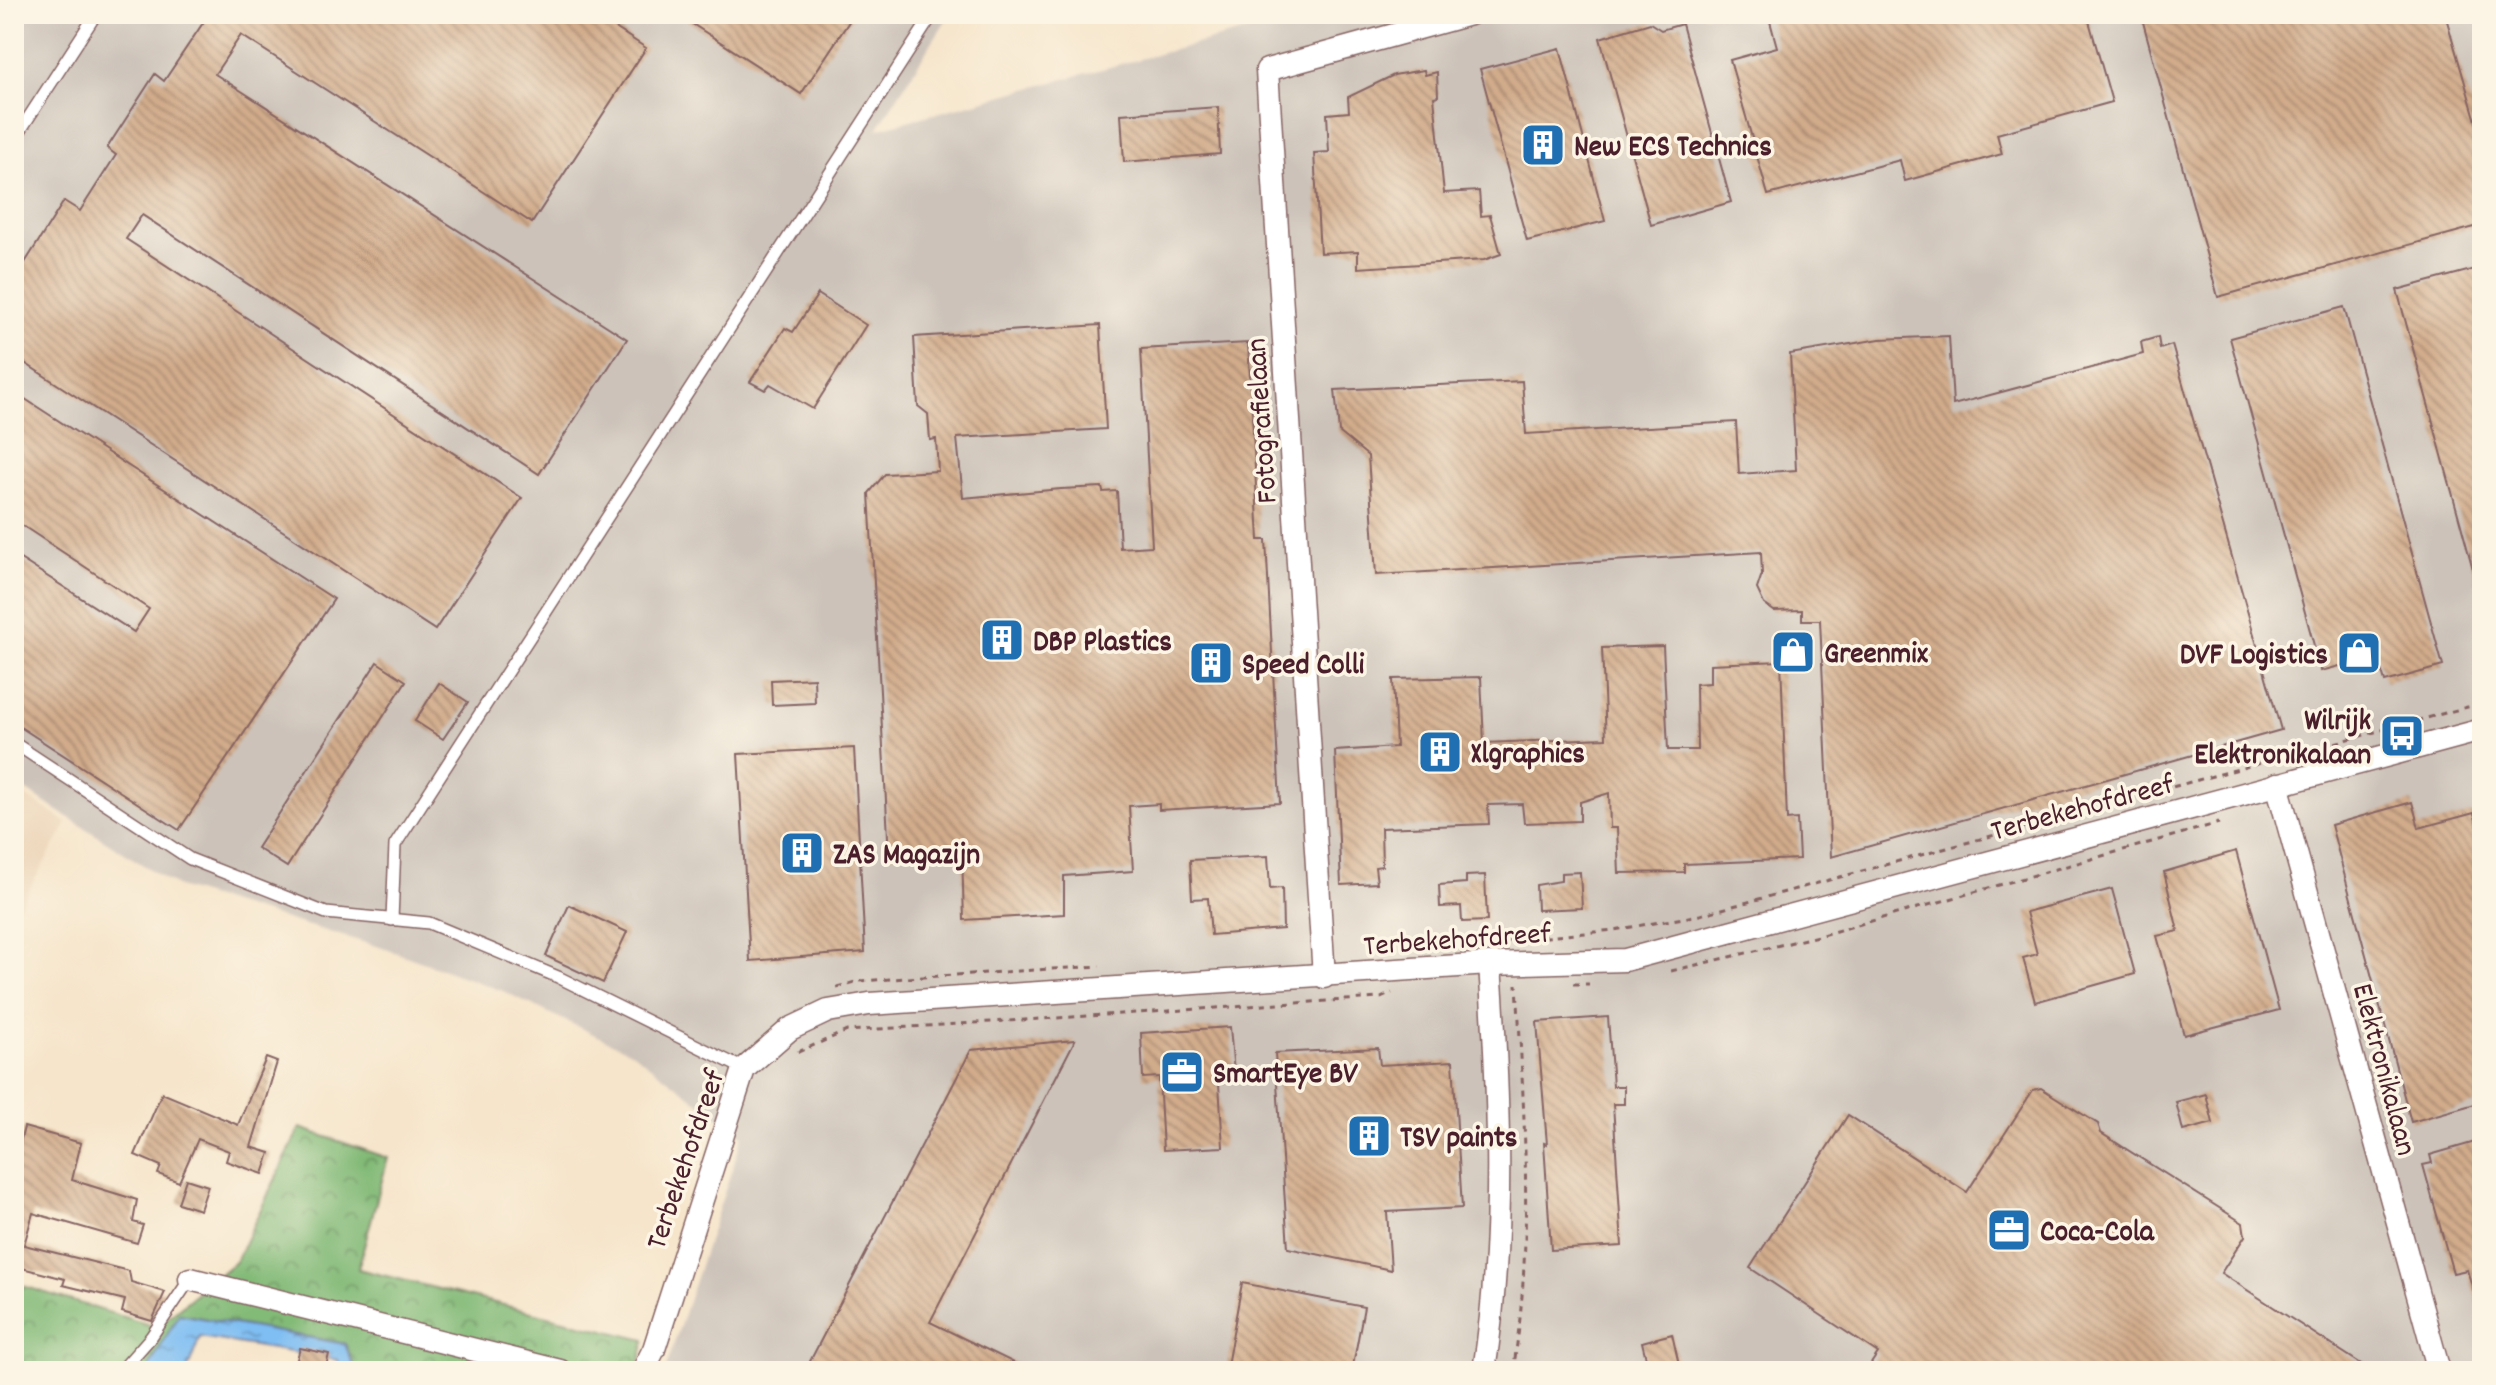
<svg xmlns="http://www.w3.org/2000/svg" width="2496" height="1385" font-family="Dekko,sans-serif">
<defs>
<pattern id="forest-crowns" width="20" height="18" patternUnits="userSpaceOnUse" patternTransform="scale(2)"><rect width="20" height="18" fill="#82ba77"/><path d="M2 6a3 3 0 1 1 6 0M12 15a3 3 0 1 1 6 0" fill="none" stroke="#6c9762"/></pattern>
<pattern id="water-ripples" width="26" height="14" patternUnits="userSpaceOnUse" patternTransform="scale(2)"><rect width="26" height="14" fill="#7ebef3"/><path d="M2 4q2-2 4 0t4 0M15 11q2-2 4 0t4 0" fill="none" stroke="#699ac5"/></pattern>
<pattern id="building-back-hatch" width="6" height="6" patternUnits="userSpaceOnUse" patternTransform="scale(2)"><rect width="6" height="6" fill="#d1ac8b"/><path d="M-1 5l2 2M0 0l6 6M5-1l2 2" fill="none" stroke="#ac8b72"/></pattern>
</defs>
<rect width="100%" height="100%" fill="#fcf5e5"/>
<filter id="ink" filterUnits="userSpaceOnUse"><feTurbulence type="fractalNoise" baseFrequency=".0125" numOctaves="2"/><feDisplacementMap in="SourceGraphic" scale="16" xChannelSelector="R" yChannelSelector="G"/><feConvolveMatrix kernelMatrix="1 2 1 2 8 2 1 2 1" color-interpolation-filters="sRGB"/></filter>
<filter id="wash" filterUnits="userSpaceOnUse"><feTurbulence type="fractalNoise" baseFrequency=".006" numOctaves="4" result="noise"/><feDisplacementMap in="SourceGraphic" scale="32" xChannelSelector="R" yChannelSelector="G"/><feGaussianBlur stdDeviation="1.8" result="paint"/><feColorMatrix in="noise" values="0 0 0 0 0 0 0 0 0 0 0 0 0 0 0 0 0 1.4 0 .05"/><feComposite in="paint" operator="in"/></filter>
<g filter="url(#wash)">
<rect width="100%" height="100%" fill="#f6e5cb"/>
<!-- built -->
<path fill="#edd7bb" d="M14 789 67 823 14 916Z"/>
<!-- industrial -->
<path fill="#ccc2b9" d="M14 14H950L877 129 1309 14H2482V1371H665L743 1136 633 1053 503 991 386 949 178 887 14 783Z"/>
<!-- forest -->
<path fill="url(#forest-crowns)" stroke="#666c51" stroke-width="2" d="M300 1128 388 1158 358 1269 645 1340 638 1371H356L345 1344 180 1314 147 1371H14V1283L156 1327 236 1261Z"/>
<!-- water -->
<path fill="url(#water-ripples)" stroke="#646e8f" stroke-width="2" d="M179 1314 345 1344 356 1371H341L338 1360 200 1337 187 1371H147Z"/>
<g id="blocks">
<!-- building -->
<g fill="url(#building-back-hatch)">
<path d="M209 14H594L646 48 532 223 241 35 215 74 627 339 539 474 142 215 126 239 522 498 435 630 14 356V280L64 201 80 211 116 155 107 148 155 74 164 81Z"/>
<path d="M677 14H854L801 94Z"/>
<path d="M1768 14H2087L2112 102 1997 134 2002 154 1905 181 1900 160 1768 195 1730 60 1777 47Z"/>
<path d="M2173 14H2445L2482 142V225L2218 297 2143 22Z"/>
<path d="M1650 23 1661 30 1682 24 1731 202 1651 225 1600 38Z"/>
<path d="M1560 48 1605 221 1527 241 1480 69Z"/>
<path d="M1424 70 1425 75 1437 72 1438 96 1434 97 1444 193 1479 191 1481 216 1490 215 1501 254 1484 260 1358 268V251L1320 253 1314 153 1329 152 1327 114 1349 112 1348 97 1394 75Z"/>
<path d="M1218 107 1220 154 1124 162 1121 114Z"/>
<path d="M2482 267V583L2477 584 2397 290Z"/>
<path d="M818 294 866 325 813 409 770 384 765 390 750 382 785 328 793 332Z"/>
<path d="M2344 307 2443 666 2385 682 2377 656 2321 671 2230 338Z"/>
<path d="M1100 325 1106 429 957 438 963 498 1061 489 1102 487 1103 492 1117 491 1120 548 1152 546 1141 349 1248 343 1259 540H1266L1280 803 1159 810V804L1129 806 1133 871 1064 876V914L964 920 962 851 889 855 869 493 885 474 938 471 936 439 930 440 928 414 918 406 914 337Z"/>
<path d="M1949 336 1953 405 2143 354 2141 342 2158 337 2160 349 2172 345 2281 730 1831 857 1820 620H1802V610L1774 611 1764 604 1757 589 1762 574 1761 552 1376 575 1368 456 1339 432 1335 390 1522 381 1526 434 1736 422 1739 474 1796 470 1790 354 1880 339Z"/>
<path d="M22 397 334 599 179 830 14 723V555L134 632 149 609 14 520V410Z"/>
<path d="M1663 646 1668 750H1697L1696 684 1710 683V664L1781 661 1787 820 1797 819 1799 859 1684 864V872L1619 873 1617 828H1610L1609 793 1580 802V821L1524 823 1522 804 1488 805 1489 824 1381 828 1382 866 1375 867 1377 883 1341 885 1335 751 1396 747 1393 679 1481 677 1484 743 1606 738 1602 648Z"/>
<path d="M377 662 406 681 287 867 257 848Z"/>
<path d="M814 678 815 703 772 705 771 680Z"/>
<path d="M439 683 468 702 443 739 415 721Z"/>
<path d="M854 748 865 952 750 961 738 754Z"/>
<path d="M2412 802 2419 828 2474 813 2482 842V1102L2411 1122 2331 825Z"/>
<path d="M2236 851 2279 1010 2184 1035 2157 936 2178 931 2164 872Z"/>
<path d="M1268 856 1270 889 1282 888 1283 929 1211 935 1208 898 1192 899 1190 860Z"/>
<path d="M1580 872 1582 908 1537 910 1536 885 1561 881V873Z"/>
<path d="M1485 875 1487 921 1462 922 1461 906 1440 907 1439 885 1466 883V876Z"/>
<path d="M2112 889 2135 974 2035 1002 2023 958 2037 954 2026 912Z"/>
<path d="M569 905 627 932 603 983 546 956Z"/>
<path d="M1608 1017 1613 1086H1624V1104H1613L1622 1246 1551 1250 1544 1143 1547 1144 1537 1022Z"/>
<path d="M1230 1027 1234 1073 1225 1074 1226 1083 1219 1084 1223 1147 1163 1150 1159 1077 1143 1078 1141 1033Z"/>
<path d="M1075 1040 930 1322 1031 1371H805L971 1050Z"/>
<path d="M1378 1048 1380 1065 1453 1061 1462 1208 1387 1212 1391 1270 1288 1248 1275 1053Z"/>
<path d="M266 1058 277 1062 251 1147 270 1153 263 1174 226 1161 229 1151 198 1139 179 1182 158 1174 161 1166 135 1155 162 1093 238 1125Z"/>
<path d="M2041 1088 2098 1124 2101 1133 2243 1223 2245 1236 2221 1273 2372 1371H1866L1878 1353 1750 1268 1848 1115 1967 1192 2033 1090Z"/>
<path d="M2206 1094 2213 1123 2183 1131 2176 1102Z"/>
<path d="M24 1127 81 1143 72 1180 137 1200 133 1222 143 1225 137 1243 33 1213 24 1245 129 1271 131 1282 165 1292 152 1321 122 1312 125 1300 63 1285 65 1279 14 1266V1167Z"/>
<path d="M2482 1140V1304L2478 1305 2467 1270 2453 1273 2423 1165 2432 1163 2430 1155Z"/>
<path d="M186 1179 208 1186 200 1210 178 1203Z"/>
<path d="M1242 1283 1364 1307 1352 1371H1226Z"/>
<path d="M1672 1334 1679 1365 1649 1371 1642 1342Z"/>
<path d="M300 1348 329 1354 325 1371H294Z"/>
</g>
</g>
</g>
<g filter="url(#ink)">
<use href="#blocks" fill-opacity="0" stroke="#866463" stroke-width="2"/>
<g fill="none" stroke-linecap="round" stroke-linejoin="round">
<!-- lane casing -->
<g stroke="#866463" stroke-width="14">
<g id="lane">
<path d="M14 140 96 14"/>
<path d="M14 743 190 859 326 913 429 923 558 977 744 1069"/>
<path d="M392 920 395 845 933 14"/>
<path d="M121 1371 151 1337 190 1279"/>
</g>
</g>
<!-- street casing -->
<g stroke="#866463" stroke-width="25">
<g id="street">
<path d="M2277 784 2439 1371"/>
<path d="M1324 977 1267 70 1470 14"/>
<path d="M190 1279 560 1371"/>
<path d="M643 1371 654 1349 744 1069 790 1029 828 1011 869 1004 1490 964 1625 960 2482 730"/>
<path d="M1484 1371C1505 1235 1499 1100 1490 964"/>
</g>
</g>
<!-- path -->
<g stroke="#866463" stroke-width="3" stroke-dasharray="6 6" stroke-linecap="butt">
<path d="M1508 941 1614 930 1700 915 2482 703"/>
<path d="M1671 971 1822 935 2219 823"/>
<path d="M1573 984H1589"/>
<path d="M837 987 859 981 1100 966"/>
<path d="M798 1052 847 1031 1328 1001 1381 998 1392 993"/>
<path d="M1513 1371C1534 1242 1524 1114 1517 984"/>
</g>
<!-- lane -->
<use href="#lane" stroke="#fff" stroke-width="11"/>
<!-- street -->
<use href="#street" stroke="#fff" stroke-width="22"/>
</g>
</g>
<!-- icons -->
<defs>
<g id="building-square" transform="scale(2.3)"><rect x="-9" y="-9" width="18" height="18" rx="4" fill="#1f6fb2" stroke="#fcf5e5"/><path d="M-4-6H4V6H1V3H-1V6H-4ZM-2.5-4.3h1.7v1.8h-1.7ZM.8-4.3h1.7v1.8H.8ZM-2.5-1h1.7V.8h-1.7ZM.8-1h1.7V.8H.8Z" fill="#fff"/></g>
<g id="shop-square" transform="scale(2.3)"><rect x="-9" y="-9" width="18" height="18" rx="4" fill="#1f6fb2" stroke="#fcf5e5"/><path d="M-5-2.5h2.3a2.7 3.5 0 0 1 5.4 0H5L5.5 6h-11ZM-1.5-2.5h3a1.5 2.3 0 0 0-3 0Z" fill="#fff"/></g>
<g id="bus-square" transform="scale(2.3)"><rect x="-9" y="-9" width="18" height="18" rx="4" fill="#1f6fb2" stroke="#fcf5e5"/><path d="M-5-6H5V4H4V6H2V4H-2V6H-4V4H-5ZM-3.5-4V0h7V-4ZM-3.5 1.2v1.5H-2V1.2ZM2 1.2v1.5H3.5V1.2Z" fill="#fff"/></g>
<g id="office-square" transform="scale(2.3)"><rect x="-9" y="-9" width="18" height="18" rx="4" fill="#1f6fb2" stroke="#fcf5e5"/><path d="M-6-3h4V-5.5h4V-3h4V5H-6ZM-1-4.5V-3h2v-1.5ZM-6 0V1H6V0Z" fill="#fff"/></g>
</defs>
<g fill-rule="evenodd">
<use href="#building-square" x="1543" y="145"/>
<use href="#building-square" x="1002" y="640"/>
<use href="#shop-square" x="1793" y="652"/>
<use href="#shop-square" x="2359" y="653"/>
<use href="#building-square" x="1211" y="663"/>
<use href="#bus-square" x="2402" y="736"/>
<use href="#building-square" x="1440" y="752"/>
<use href="#building-square" x="802" y="853"/>
<use href="#office-square" x="1182" y="1072"/>
<use href="#building-square" x="1369" y="1136"/>
<use href="#office-square" x="2009" y="1230"/>
</g>
<g text-anchor="middle" stroke-width="7" stroke-linejoin="round" paint-order="stroke">
<!-- poi labels -->
<g font-size="30" font-weight="bold" fill="#4a1f2b" stroke="#fcf5e5" text-anchor="start">
<text x="1574" y="155">New ECS Technics</text>
<text x="1033" y="650">DBP Plastics</text>
<text x="1824" y="662">Greenmix</text>
<text x="2328" y="663" text-anchor="end">DVF Logistics</text>
<text x="1242" y="673">Speed Colli</text>
<text x="2371" y="729" text-anchor="end">Wilrijk<tspan x="2371" dy="34">Elektronikalaan</tspan></text>
<text x="1471" y="762">Xlgraphics</text>
<text x="833" y="863">ZAS Magazijn</text>
<text x="1213" y="1082">SmartEye BV</text>
<text x="1400" y="1146">TSV paints</text>
<text x="2040" y="1240">Coca-Cola</text>
</g>
<!-- street labels -->
<g font-size="30" fill="#4a1f2b" stroke="#fcf5e5">
<text transform="translate(1260 421) rotate(-94)" y="10">Fotografielaan</text>
<text transform="translate(2082 806) rotate(-15)" y="10">Terbekehofdreef</text>
<text transform="translate(1457 938) rotate(-4)" y="10">Terbekehofdreef</text>
<text transform="translate(2386 1069) rotate(75)" y="10">Elektronikalaan</text>
<text transform="translate(684 1159) rotate(-71)" y="10">Terbekehofdreef</text>
</g>
</g>
<!-- margin -->
<rect width="2496" height="1385" fill="none" stroke="#fcf5e5" stroke-width="48"/>
</svg>
